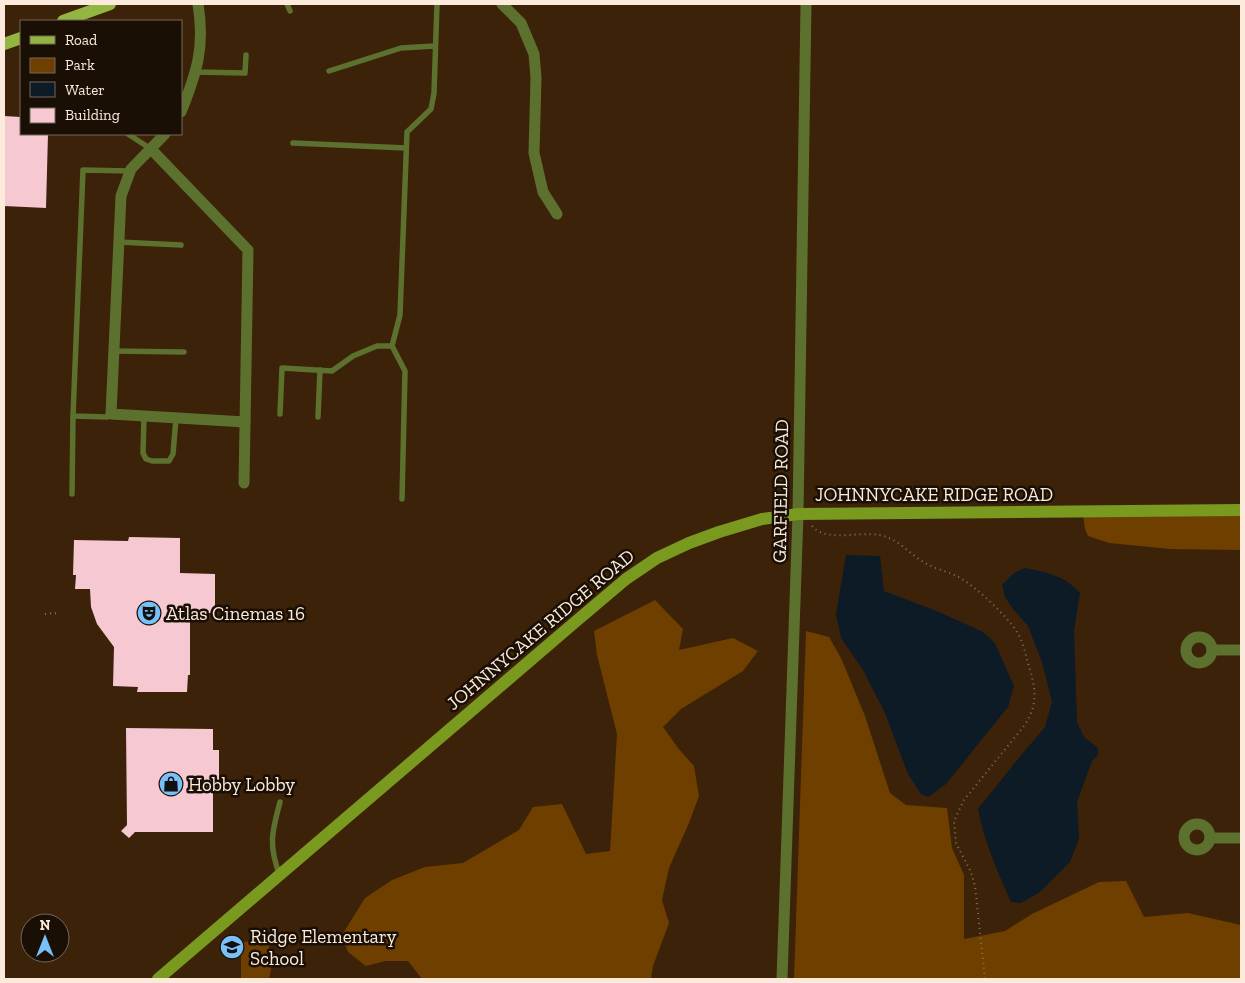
<svg xmlns="http://www.w3.org/2000/svg" width="1245" height="983" font-family="'Zilla Slab',serif">
<rect width="100%" height="100%" fill="#3b2208"/>
<!-- green -->
<g fill="#6f3f00">
<path d="M1083 515H1241V550L1170 549 1109 543 1088 536 1085 529Z"/>
<path d="M655 600 683 629 679 650 733 638 758 651 743 671 681 709 663 727 678 748 694 766 699 796 689 823 669 868 662 900 669 923 653 966 651 979H422L408 961H385L366 966 348 952 342 935 365 898 392 880 425 867 463 863 519 830 533 807 562 804 586 854 610 851 617 734 597 655 594 631Z"/>
<path d="M806 631 829 637 841 658 865 716 890 793 906 805 947 808 952 848 964 875V939L1005 931 1032 914 1099 882 1126 881 1144 917 1188 913 1241 925V979H794Z"/>
<path d="M267 936 272 965 269 979H241V943Z"/>
</g>
<!-- water -->
<g fill="#0d1b27">
<path d="M846 555 880 556 884 591 939 612 983 632 995 643 1014 686 1008 707 946 784 928 797 921 794 908 774 885 713 863 670 841 638 836 614Z"/>
<path d="M1025 568C1048 573 1064 575 1080 593L1074 631 1077 722 1084 737 1098 748V755L1092 761 1077 802 1079 839 1070 862 1040 892 1021 903 1011 902C998 873 984 841 978 809L1018 759 1045 727 1052 702 1042 662 1028 626 1013 609 1005 597 1002 585 1014 573Z"/>
</g>
<!-- building -->
<g fill="#f6c8d2">
<path d="M4 116 21 117V134H48L46 208 4 206Z"/>
<path d="M129 537 180 538V573L215 574V613H190V675H188L187 692H137L138 687 113 686 114 647 97 624 91 607 90 589H75L76 575H73L74 540 128 541Z"/>
<path d="M126 728 213 729V750H219V790L213 789V832H135L129 838 121 831 127 825Z"/>
</g>
<g fill="none" stroke-linecap="round" stroke-linejoin="round">
<!-- path -->
<g stroke="#89745e" stroke-width="2" stroke-dasharray="1 4" stroke-linecap="butt">
<path d="M812 526C828 545 867 527 889 538 903 544 913 557 927 564 938 570 951 572 962 579 978 589 1007 616 1017 632 1022 640 1025 651 1027 660 1035 686 1040 702 1024 726L964 800 954 821 956 843 971 872 975 886 985 979"/>
<path d="M45 614 58 613"/>
</g>
<!-- lane -->
<g stroke="#5c712d" stroke-width="5.5">
<path d="M287 4 290 11"/>
<path d="M329 71 401 48 435 46"/>
<path d="M195 72 245 73 246 55"/>
<path d="M128 134 151 149"/>
<path d="M293 143 406 148"/>
<path d="M118 242 181 245"/>
<path d="M392 346 400 315 407 132 431 109 434 93 437 4"/>
<path d="M113 351 184 352"/>
<path d="M111 414 107 417 73 416 83 170 130 171"/>
<path d="M280 414 282 368 332 371 353 356 377 346H392L405 371 402 499"/>
<path d="M144 416 143 453 146 459 152 461H169L173 454 176 418"/>
<path d="M318 417 320 370"/>
<path d="M72 494 73 416"/>
<path d="M280 876C268 845 272 832 280 802"/>
</g>
<!-- street -->
<g stroke="#5c712d" stroke-width="11">
<path d="M502 4 521 23 534 54 536 78 534 153 543 192 557 214"/>
<path d="M181 112C197 72 205 47 198 4"/>
<path d="M165 134 131 169 121 196 111 414 245 422"/>
<path d="M151 149 248 250 244 483"/>
<circle cx="1199" cy="650" r="13"/>
<path d="M1212 650H1241"/>
<circle cx="1197" cy="837" r="13"/>
<path d="M1210 838H1241"/>
<path d="M782 979 798 514 806 4"/>
</g>
<!-- secondary -->
<path stroke="#79991f" stroke-width="12" d="M158 979 574 623 626 579 657 558 689 543 719 532 762 519 798 514 1241 510"/>
<!-- primary -->
<g stroke="#93b643" stroke-width="12">
<path d="M63 21 110 4"/>
<path d="M4 44 21 38"/>
</g>
</g>
<!-- icons -->
<defs>
<g id="theatre-disc" transform="scale(1.25)"><circle r="9.5" fill="#79bff8" stroke="#1a0f05"/><path d="M-5-5.5Q0-4 5-5.5V0Q5 5 0 6Q-5 5-5 0ZM-3.3-2.5H-1v1.5H-3.3ZM1-2.5H3.3v1.5H1ZM-2.8 1Q0 5.5 2.8 1Z" fill="#111"/></g>
<g id="shop-disc" transform="scale(1.25)"><circle r="9.5" fill="#79bff8" stroke="#1a0f05"/><path d="M-5-2.5h2.3a2.7 3.5 0 0 1 5.4 0H5L5.5 6h-11ZM-1.5-2.5h3a1.5 2.3 0 0 0-3 0Z" fill="#111"/></g>
<g id="school-disc" transform="scale(1.25)"><circle r="9.5" fill="#79bff8" stroke="#1a0f05"/><path d="M0-5L7-2L0 1L-7-2ZM-4 1L0 2.5L4 1V4Q0 6-4 4Z" fill="#111"/></g>
</defs>
<g fill-rule="evenodd">
<use href="#theatre-disc" x="149" y="613"/>
<use href="#shop-disc" x="171" y="784"/>
<use href="#school-disc" x="232" y="947"/>
</g>
<g text-anchor="middle" stroke-width="5" stroke-linejoin="round" paint-order="stroke">
<!-- street labels -->
<g font-size="19" fill="#fcebdc" stroke="#1a0f05">
<text transform="translate(780 491) rotate(-89)" y="7">GARFIELD ROAD</text>
<text x="934" y="501">JOHNNYCAKE RIDGE ROAD</text>
<text transform="translate(540 629) rotate(-40)" y="7">JOHNNYCAKE RIDGE ROAD</text>
</g>
<!-- poi labels -->
<g font-size="19" fill="#fcebdc" stroke="#1a0f05" text-anchor="start">
<text x="166" y="620">Atlas Cinemas 16</text>
<text x="188" y="791">Hobby Lobby</text>
<text x="250" y="943">Ridge Elementary<tspan x="250" dy="22">School</tspan></text>
</g>
</g>
<!-- border -->
<rect width="1245" height="983" fill="none" stroke="#fcebdc" stroke-width="10"/>
<!-- legend -->
<rect x="20" y="20" width="162" height="115" fill="#1a0f05" stroke="#74675b"/>
<rect x="30" y="36" width="25" height="8" fill="#93b643" stroke="#74675b"/>
<text x="65" y="45" font-size="15" fill="#fcebdc">Road</text>
<rect x="30" y="58" width="25" height="15" fill="#6f3f00" stroke="#74675b"/>
<text x="65" y="70" font-size="15" fill="#fcebdc">Park</text>
<rect x="30" y="82" width="25" height="15" fill="#0d1b27" stroke="#74675b"/>
<text x="65" y="95" font-size="15" fill="#fcebdc">Water</text>
<rect x="30" y="108" width="25" height="15" fill="#f6c8d2" stroke="#74675b"/>
<text x="65" y="120" font-size="15" fill="#fcebdc">Building</text>
<!-- north arrow -->
<g transform="translate(45 938)"><circle r="24" fill="#1a0f05" stroke="#74675b"/>
<path d="M0-4L9 19L0 12L-9 19Z" fill="#79bff8"/>
<text y="-8" font-size="14" font-weight="bold" text-anchor="middle" fill="#fcebdc">N</text>
</g>
</svg>
